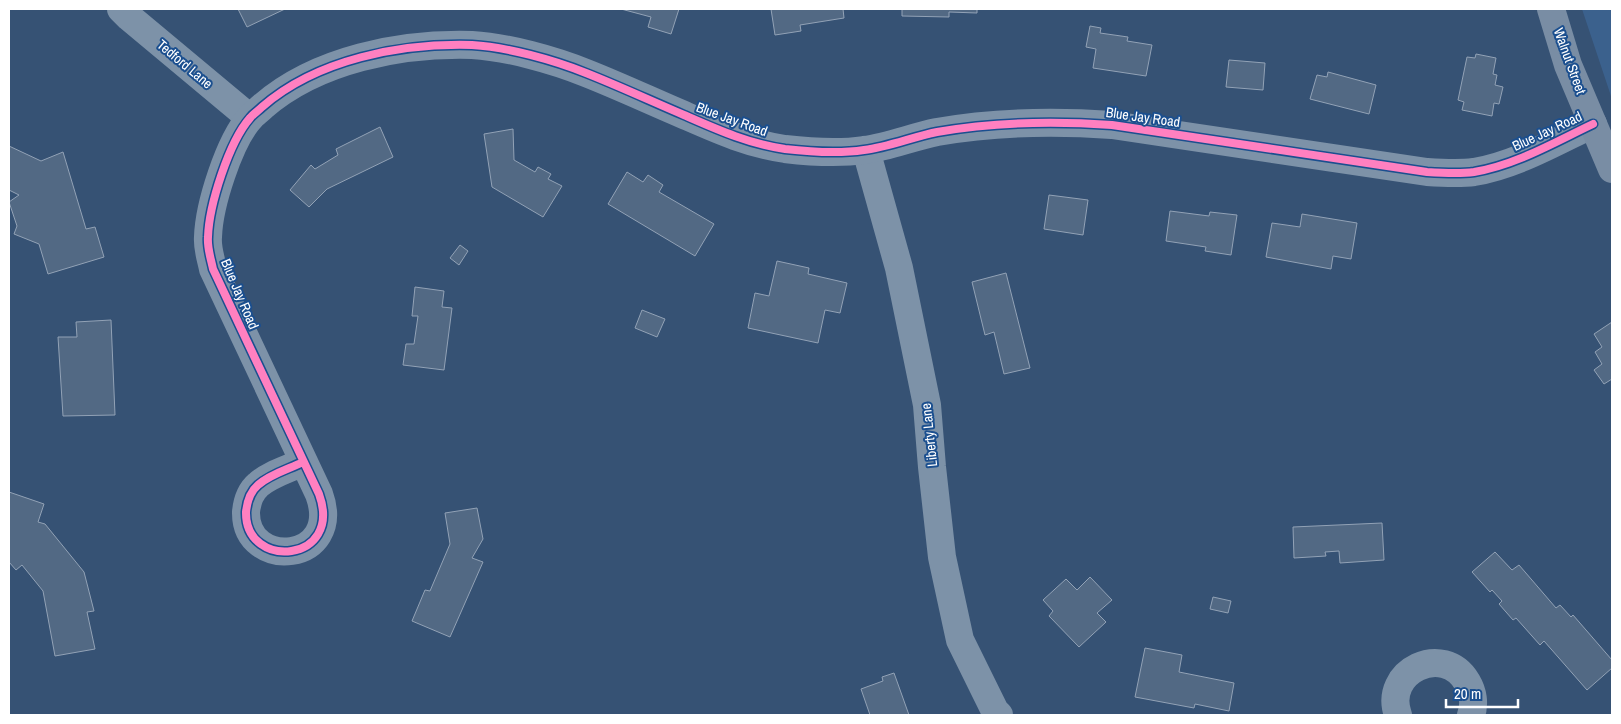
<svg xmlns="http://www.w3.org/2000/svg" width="1621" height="724" font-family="'Archivo Narrow',sans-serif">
<rect width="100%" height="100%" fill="#365274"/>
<!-- water -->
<path fill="#3b618d" d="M1582 9H1612V100L1610 93Z"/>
<!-- building -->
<g fill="#526984" stroke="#92a2b6">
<path d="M238 9H285L247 27Z"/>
<path d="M621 9H679L671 34 648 27 651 17Z"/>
<path d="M771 9H843L844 18 800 25 801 31 775 35Z"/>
<path d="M902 9H977V13L949 12V17L902 16Z"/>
<path d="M1090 26 1101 28 1100 33 1128 37 1127 41 1152 45 1146 76 1093 68 1096 49 1086 47Z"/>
<path d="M1476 54 1496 58 1493 74 1497 75 1495 85 1503 87 1499 104 1494 103 1492 116 1462 110 1464 102 1458 100 1467 57 1475 58Z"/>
<path d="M1229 60 1265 63 1263 90 1226 87Z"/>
<path d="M1328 72 1376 85 1369 114 1310 99 1317 75 1327 77Z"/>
<path d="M380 127 393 157 327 189 309 207 290 190 311 165 315 169 338 155 336 149Z"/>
<path d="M513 129 514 160 535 172 538 167 551 174 548 179 562 186 543 217 492 187 484 134Z"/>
<path d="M9 146 41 161 63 152 86 229 95 227 104 257 48 274 39 244 14 234 17 226 9 202 19 195 9 190Z"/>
<path d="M627 172 643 182 648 175 663 185 659 192 714 224 695 256 608 204Z"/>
<path d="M1049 195 1088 200 1083 235 1044 229Z"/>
<path d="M1170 211 1209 216 1210 212 1237 215 1231 255 1205 251 1206 247 1166 241Z"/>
<path d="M1302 214 1357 223 1351 259 1333 256 1331 269 1266 257 1272 223 1300 227Z"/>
<path d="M460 245 468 251 459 265 450 258Z"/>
<path d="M777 261 809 268 808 274 847 283 840 313 825 310 818 343 748 328 755 293 769 296Z"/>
<path d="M1006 273 1030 368 1004 374 994 332 985 335 972 282Z"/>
<path d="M415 287 444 291 442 307 452 308 444 370 403 365 406 344H414L418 316H412Z"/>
<path d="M642 310 665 319 657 337 635 328Z"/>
<path d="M111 320 115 415 63 416 58 337H77L76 322Z"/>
<path d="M1612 322V379L1604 384 1594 370 1602 364 1595 352 1602 347 1594 334Z"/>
<path d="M9 492 44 504 38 522 45 524 84 572 94 611 87 612 95 649 55 656 43 591 22 565 16 570 9 562Z"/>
<path d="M477 508 483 539 472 558 483 562 450 637 412 621 425 590 430 591 450 544 445 513Z"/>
<path d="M1382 523 1384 560 1340 563 1339 551 1325 552 1326 556 1294 558 1293 527Z"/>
<path d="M1495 552 1512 570 1519 565 1556 608 1560 605 1571 617 1573 615 1612 660V668L1587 690 1544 641 1540 645 1516 618 1513 620 1499 604 1502 601 1492 590 1490 592 1472 572Z"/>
<path d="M1090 577 1112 600 1097 613 1106 622 1079 647 1049 616 1053 611 1043 600 1066 579 1077 590Z"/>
<path d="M1213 597 1231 601 1228 613 1210 609Z"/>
<path d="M1145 648 1182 655 1179 672 1234 683 1229 711 1195 704 1194 708 1135 697Z"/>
<path d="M894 673 909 715H870L861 689 883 681 882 677Z"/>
</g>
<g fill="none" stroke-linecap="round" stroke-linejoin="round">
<!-- street -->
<g stroke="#7d92a8" stroke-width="28">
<path d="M121 9 129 17 250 118"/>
<path d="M866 150 899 268 927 405 932 467 942 557 960 640 995 711 999 715"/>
<path d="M303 462C289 469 270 474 258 485 251 491 247 502 246 512 245 571 344 563 319 494L213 269C211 259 207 248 208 237 209 205 229 142 250 118 253 114 258 111 262 107 317 59 401 43 472 45 507 47 554 60 586 73 619 86 651 101 684 115 716 129 749 144 785 149 811 152 838 154 864 150 889 147 912 137 937 132 994 122 1054 121 1112 125L1427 172C1443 173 1459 174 1474 172 1516 165 1555 142 1593 124"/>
<path d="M1398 715C1382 671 1444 642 1467 682 1473 692 1475 704 1471 715"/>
</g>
<!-- secondary -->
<path stroke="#798da4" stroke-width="28" d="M1551 9 1568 65 1612 169"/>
<!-- cycleway casing -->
<g stroke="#1b4f8f" stroke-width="11">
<path id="cycleway" d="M303 462C289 469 270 474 258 485 251 491 247 502 246 512 245 571 344 563 319 494L213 269C211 259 207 248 208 237 209 205 229 142 250 118 253 114 258 111 262 107 317 59 401 43 472 45 507 47 554 60 586 73 619 86 651 101 684 115 716 129 749 144 785 149 811 152 838 154 864 150 889 147 912 137 937 132 994 122 1054 121 1112 125L1427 172C1443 173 1459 174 1474 172 1516 165 1555 142 1593 124"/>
</g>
<!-- cycleway -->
<use href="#cycleway" stroke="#ff80c0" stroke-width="8"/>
</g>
<g text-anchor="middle" stroke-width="4" stroke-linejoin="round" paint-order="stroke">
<!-- street labels -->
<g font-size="14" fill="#fff" stroke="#1b4f8f">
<text transform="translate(1570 61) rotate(70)" y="5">Walnut Street</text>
<text transform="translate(185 64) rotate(40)" y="5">Tedford Lane</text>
<text transform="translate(1143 117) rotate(8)" y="5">Blue Jay Road</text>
<text transform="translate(732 119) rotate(20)" y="5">Blue Jay Road</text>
<text transform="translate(1547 131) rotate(-25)" y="5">Blue Jay Road</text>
<text transform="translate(240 294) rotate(67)" y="5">Blue Jay Road</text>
<text transform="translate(929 435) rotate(-96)" y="5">Liberty Lane</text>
</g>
</g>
<!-- border -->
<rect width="1621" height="724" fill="none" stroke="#ffffff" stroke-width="20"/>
<!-- scale -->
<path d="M1446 699v8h72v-8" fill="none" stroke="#ffffff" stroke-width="2.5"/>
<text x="1454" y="699" font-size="15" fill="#ffffff" stroke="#1b4f8f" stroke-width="4" paint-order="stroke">20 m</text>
</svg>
